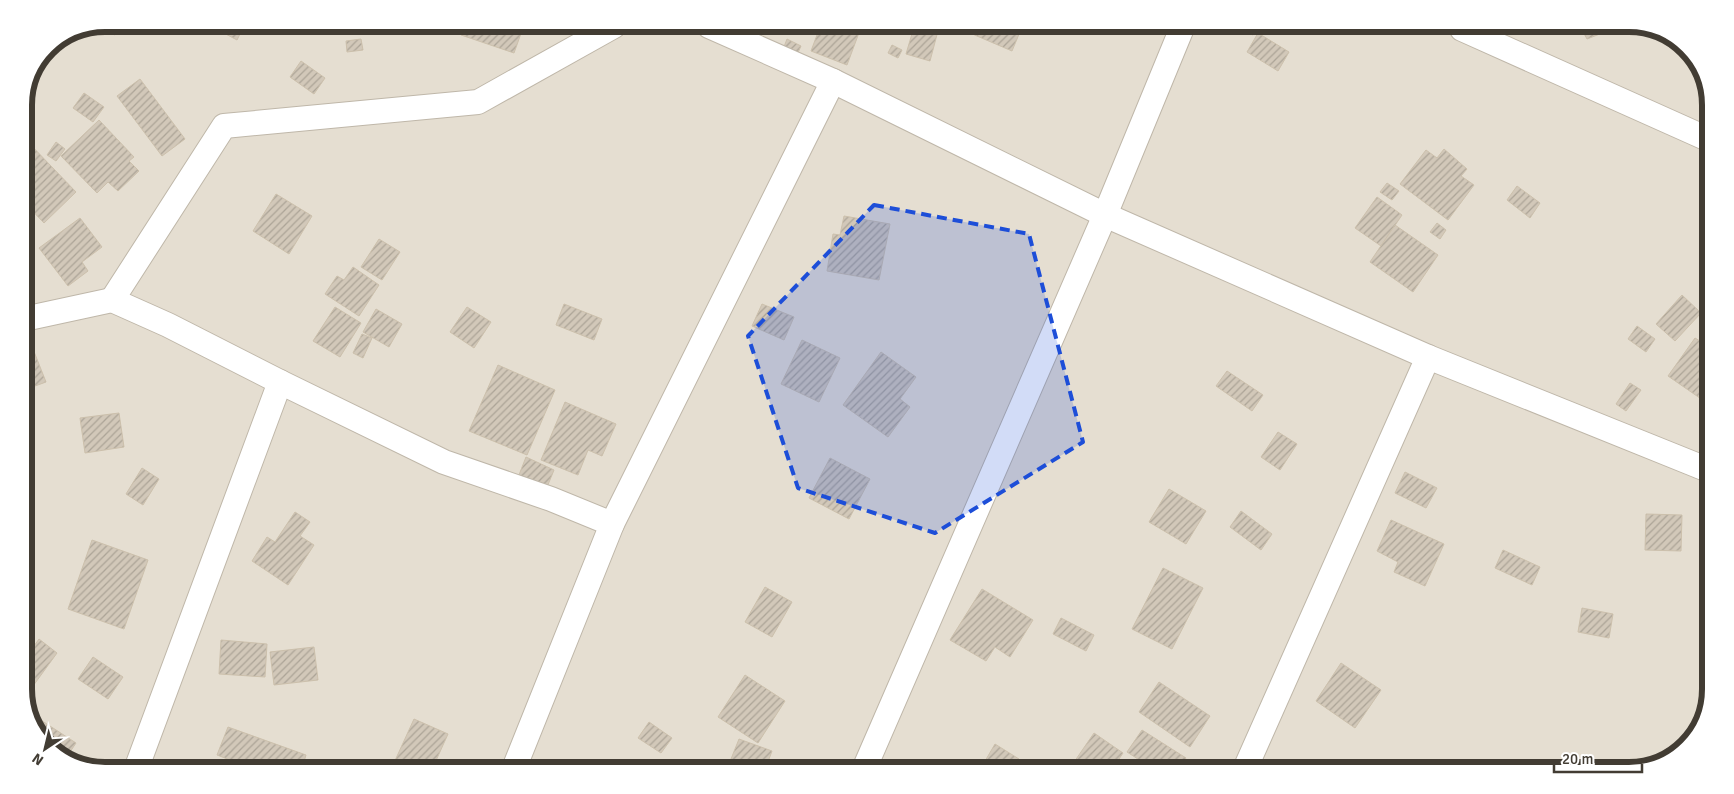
<svg xmlns="http://www.w3.org/2000/svg" width="1734" height="794" font-family="Signika,sans-serif">
<defs>
<pattern id="building-hatch" width="6" height="6" patternUnits="userSpaceOnUse" patternTransform="scale(1.25)"><rect width="6" height="6" fill="#d2c8b9"/><path d="M-1 1l2-2M0 6l6-6M5 7l2-2" fill="none" stroke="#aca497"/></pattern>
</defs>
<rect width="100%" height="100%" fill="#f1ece3"/>
<!-- residential -->
<path fill="#e5ded1" d="M105 24 1660 30 1696 60 1710 100 1704 720 1674 756 1629 770 74 764 38 734 24 694V100L48 47Z"/>
<!-- building -->
<g fill="url(#building-hatch)" stroke="#ccc0ac">
<path d="M105 24H119L120 25 115 35 100 26Z"/>
<path d="M207 24H245L237 40Z"/>
<path d="M290 25H305L302 30Z"/>
<path d="M465 25H524L514 53 461 35Z"/>
<path d="M820 27H850L860 30 847 65 811 51Z"/>
<path d="M914 27H939L930 61 906 54Z"/>
<path d="M956 27H1022L1012 51Z"/>
<path d="M1240 28H1257L1253 35Z"/>
<path d="M1582 30H1610L1587 39Z"/>
<path d="M1258 33 1289 52 1278 71 1247 52Z"/>
<path d="M361 39 363 50 347 52 346 41Z"/>
<path d="M787 39 801 46 796 57 782 52Z"/>
<path d="M892 45 902 50 898 58 888 53Z"/>
<path d="M301 61 325 78 314 94 290 77Z"/>
<path d="M140 79 185 139 162 156 117 96Z"/>
<path d="M84 93 104 107 93 122 73 108Z"/>
<path d="M99 120 134 157 129 161 139 171 118 191 108 182 97 193 61 156Z"/>
<path d="M26 140 76 192 44 223 24 202V142Z"/>
<path d="M56 142 65 149 56 161 47 155Z"/>
<path d="M1444 149 1467 169 1461 176 1474 185 1448 220 1400 184 1426 150 1437 158Z"/>
<path d="M1387 183 1399 191 1392 200 1380 192Z"/>
<path d="M1517 186 1540 203 1530 218 1507 200Z"/>
<path d="M276 194 312 216 289 254 253 231Z"/>
<path d="M1377 197 1402 215 1381 246 1355 228Z"/>
<path d="M844 216 890 224 879 280 827 271 833 234 840 235Z"/>
<path d="M80 218 102 247 82 262 88 271 68 286 39 248Z"/>
<path d="M1437 223 1446 230 1440 239 1430 232Z"/>
<path d="M1395 225 1438 255 1413 292 1370 262Z"/>
<path d="M379 239 400 252 382 280 361 267Z"/>
<path d="M353 267 379 285 359 316 325 294 337 276 344 280Z"/>
<path d="M1682 295 1701 313 1675 341 1656 324Z"/>
<path d="M564 304 602 319 594 340 556 325Z"/>
<path d="M762 304 794 317 784 340 752 326Z"/>
<path d="M335 307 361 323 340 357 313 341Z"/>
<path d="M467 307 491 322 474 348 450 332Z"/>
<path d="M376 309 402 324 389 347 363 332Z"/>
<path d="M1637 326 1655 339 1646 352 1628 339Z"/>
<path d="M362 334 372 338 363 358 353 353Z"/>
<path d="M1695 338 1708 346 1707 403 1668 376Z"/>
<path d="M802 340 840 358 819 402 781 384Z"/>
<path d="M31 344 46 382 24 390V347Z"/>
<path d="M881 352 916 377 900 399 910 407 888 437 843 405Z"/>
<path d="M498 365 555 390 527 455 469 431Z"/>
<path d="M1227 371 1263 395 1252 411 1216 386Z"/>
<path d="M1630 383 1641 390 1626 411 1616 404Z"/>
<path d="M565 402 616 424 602 456 588 450 578 475 541 460Z"/>
<path d="M119 413 124 447 85 453 80 418Z"/>
<path d="M1278 432 1297 444 1280 470 1261 457Z"/>
<path d="M24 438 29 446 24 450Z"/>
<path d="M526 457 554 470 545 492 517 480Z"/>
<path d="M830 458 870 479 849 519 809 498Z"/>
<path d="M142 468 159 479 143 505 126 494Z"/>
<path d="M1405 472 1437 488 1426 508 1395 493Z"/>
<path d="M1169 489 1206 511 1186 544 1149 522Z"/>
<path d="M1241 511 1272 534 1261 550 1230 527Z"/>
<path d="M295 512 310 522 300 536 314 545 288 585 252 561 267 537 275 542Z"/>
<path d="M1646 514 1682 515 1681 551 1645 550Z"/>
<path d="M1391 520 1444 544 1425 586 1394 572 1398 562 1377 551Z"/>
<path d="M92 540 148 560 124 629 68 609Z"/>
<path d="M1503 550 1540 567 1532 585 1495 568Z"/>
<path d="M1163 568 1203 588 1172 649 1132 629Z"/>
<path d="M765 587 792 602 772 637 745 622Z"/>
<path d="M982 589 1033 620 1010 657 995 647 986 661 950 640Z"/>
<path d="M1582 608 1613 614 1609 638 1578 632Z"/>
<path d="M1061 618 1094 635 1086 651 1053 634Z"/>
<path d="M39 639 57 653 25 697 24 660Z"/>
<path d="M221 640 267 644 265 677 219 674Z"/>
<path d="M314 647 318 680 274 685 270 652Z"/>
<path d="M93 657 123 677 108 699 78 679Z"/>
<path d="M1341 663 1381 690 1355 728 1316 701Z"/>
<path d="M745 675 785 701 758 743 718 717Z"/>
<path d="M1159 682 1210 716 1190 747 1139 712Z"/>
<path d="M30 713 76 743 66 758 38 734Z"/>
<path d="M414 719 448 734 434 765H393Z"/>
<path d="M649 722 672 738 661 753 638 738Z"/>
<path d="M228 727 306 755 303 765H243L217 755Z"/>
<path d="M1142 730 1186 758 1179 768H1152L1127 752Z"/>
<path d="M1094 733 1123 753 1113 768H1070Z"/>
<path d="M739 739 772 751 766 767H751L731 759Z"/>
<path d="M995 744 1019 759 1014 768H981Z"/>
</g>
<g fill="none" stroke-linecap="round" stroke-linejoin="round">
<!-- street casing -->
<g stroke="#bfb7a9" stroke-width="26">
<g id="street">
<path d="M709 26 833 81 1105 215 1428 357 1706 469"/>
<path d="M1462 29 1710 140"/>
<path d="M112 300 224 126 478 102 614 26"/>
<path d="M24 319 112 300 168 325 280 382 444 462 551 499 612 524"/>
<path d="M138 764 280 382"/>
<path d="M515 766 612 524 833 81"/>
<path d="M865 767 1105 215 1182 28"/>
<path d="M1245 769 1428 357"/>
</g>
</g>
<!-- street -->
<use href="#street" stroke="#fff" stroke-width="24"/>
</g>
<!-- marked area -->
<path fill="#1d4ed8" fill-opacity="0.2" stroke="#1d4ed8" stroke-width="4" stroke-dasharray="10 6" stroke-linejoin="round" d="M874 205 1029 234 1083 442 935 533 798 488 748 336Z"/>
<!-- crop -->
<path d="M0 0H1734V794H0ZM105 32H1629A73 73 0 0 1 1702 105V689A73 73 0 0 1 1629 762H105A73 73 0 0 1 32 689V105A73 73 0 0 1 105 32Z" fill="#fff" fill-rule="evenodd"/>
<path fill="none" stroke="#423c33" stroke-width="6" d="M105 32H1629A73 73 0 0 1 1702 105V689A73 73 0 0 1 1629 762H105A73 73 0 0 1 32 689V105A73 73 0 0 1 105 32Z"/>
<!-- north arrow -->
<g transform="translate(45 749) rotate(215)" stroke="#ffffff" stroke-width="4" paint-order="stroke">
<path d="M0-4L9 19L0 12L-9 19Z" fill="#423c33"/>
<text y="-8" font-size="14" font-weight="bold" text-anchor="middle" fill="#423c33">N</text>
</g>
<!-- scale -->
<path d="M1554 764v8h88v-8" fill="none" stroke="#423c33" stroke-width="2.5"/>
<text x="1562" y="764" font-size="15" fill="#423c33" stroke="#ffffff" stroke-width="4" paint-order="stroke">20 m</text>
</svg>
